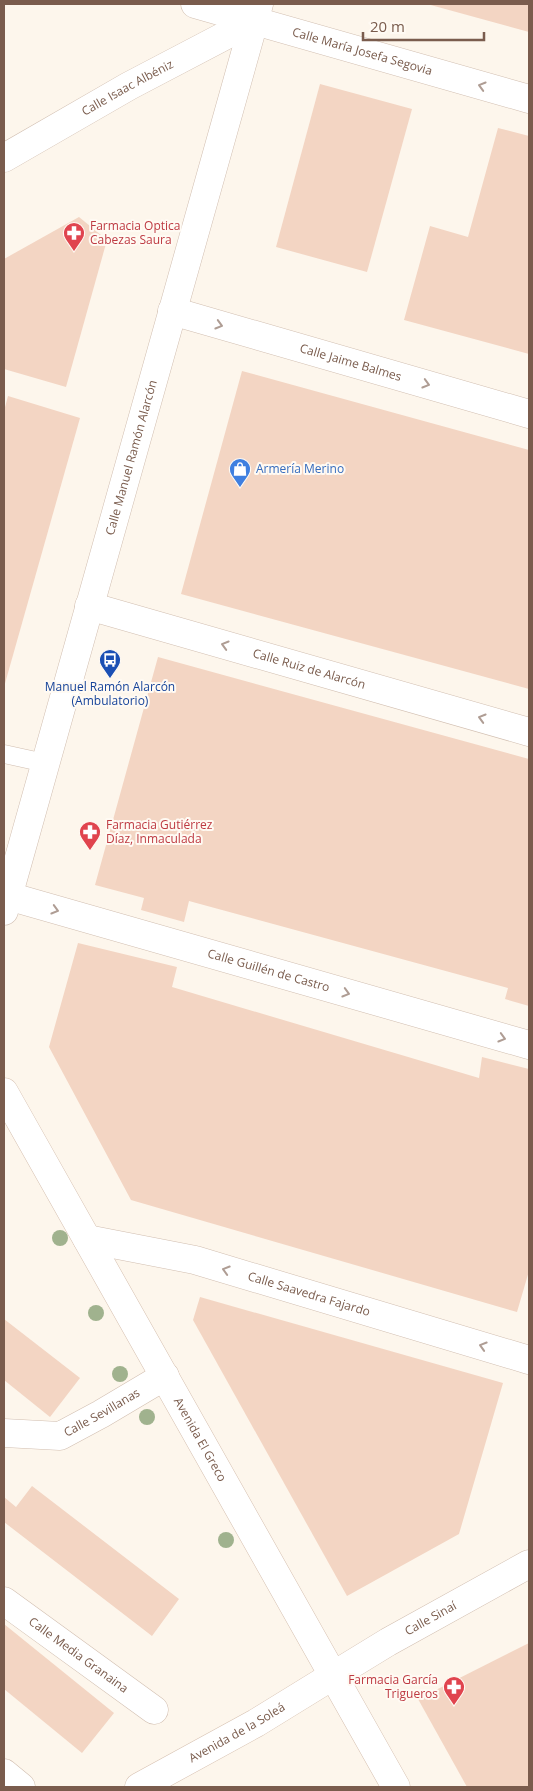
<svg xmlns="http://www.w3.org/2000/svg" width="533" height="1791" font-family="'Open Sans',sans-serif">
<rect width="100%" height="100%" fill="#fdf6ec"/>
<!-- building -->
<g fill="#f3d5c3">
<path d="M427 4H529V32Z"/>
<path d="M320 84 412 109 367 272 276 247Z"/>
<path d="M498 128 529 136V354L404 320 430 226 468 237Z"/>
<path d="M79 217 107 240 66 387 4 369V259Z"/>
<path d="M242 371 529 450V689L181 594Z"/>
<path d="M8 396 80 418 4 687V411Z"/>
<path d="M158 657 529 759V1006L505 999 508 988 189 901 184 922 141 910 144 898 95 885Z"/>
<path d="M78 943 177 967 172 987 479 1078 482 1057 529 1069V1271L517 1312 131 1200 49 1047Z"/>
<path d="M200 1297 503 1383 459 1534 347 1596 193 1320Z"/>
<path d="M4 1319 80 1378 50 1417 4 1380Z"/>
<path d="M32 1486 179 1599 152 1636 4 1522V1497L16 1507Z"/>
<path d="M4 1624 114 1713 82 1753 4 1689Z"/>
<path d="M529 1643V1787H467L418 1699Z"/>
</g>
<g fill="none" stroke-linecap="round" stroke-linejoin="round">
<!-- lane casing -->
<g stroke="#d1beb0" stroke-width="19">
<path id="lane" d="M4 754 45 763"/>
</g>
<!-- street casing -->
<g stroke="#d1beb0" stroke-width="29">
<g id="street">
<path id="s1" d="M195 4 529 99"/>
<path id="s2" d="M4 158 129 86 255 20"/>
<path id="s3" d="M172 311 529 414"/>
<path id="s4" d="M89 606 529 732"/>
<path id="s5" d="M8 896 529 1045"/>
<path id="s6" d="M4 911 259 4"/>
<path id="s7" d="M87 1239 195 1260 529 1360"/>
<path id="s8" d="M4 1433 60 1436 101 1414 165 1376"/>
<path id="s9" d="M4 1601 154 1710"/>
<path id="s10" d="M334 1675 388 1642 529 1564"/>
<path d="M4 1773 21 1787"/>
</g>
</g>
<!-- secondary casing -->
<g stroke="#d6c0b0" stroke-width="29">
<g id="secondary">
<path id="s11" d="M4 1092 396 1787"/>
<path id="s12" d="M139 1787 256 1723 334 1675"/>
</g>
</g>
<!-- lane -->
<use href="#lane" stroke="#fff" stroke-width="18"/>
<!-- street -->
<use href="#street" stroke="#fff" stroke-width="28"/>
<!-- secondary -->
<use href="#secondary" stroke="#fff" stroke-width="28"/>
</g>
<!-- trees -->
<g fill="#a0b28e">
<circle cx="60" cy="1238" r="8"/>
<circle cx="96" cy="1313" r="8"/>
<circle cx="120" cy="1374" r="8"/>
<circle cx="147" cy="1417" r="8"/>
<circle cx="226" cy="1540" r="8"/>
</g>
<!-- one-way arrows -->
<defs><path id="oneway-chevron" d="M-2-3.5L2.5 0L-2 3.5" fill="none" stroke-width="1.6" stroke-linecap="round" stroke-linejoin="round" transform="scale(1.25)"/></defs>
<g stroke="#af9d94">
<use href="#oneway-chevron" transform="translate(482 86) rotate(-164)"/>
<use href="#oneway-chevron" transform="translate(219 325) rotate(16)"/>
<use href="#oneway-chevron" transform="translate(426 384) rotate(16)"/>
<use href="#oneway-chevron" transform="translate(225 645) rotate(-164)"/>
<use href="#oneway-chevron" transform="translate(482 718) rotate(-164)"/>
<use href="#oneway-chevron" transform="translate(55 910) rotate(16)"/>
<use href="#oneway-chevron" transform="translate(346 993) rotate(16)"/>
<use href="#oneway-chevron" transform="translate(502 1038) rotate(16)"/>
<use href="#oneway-chevron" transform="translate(226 1270) rotate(-163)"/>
<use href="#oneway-chevron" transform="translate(483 1346) rotate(-163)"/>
</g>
<!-- icons -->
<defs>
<g id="pharmacy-pin" transform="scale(1.125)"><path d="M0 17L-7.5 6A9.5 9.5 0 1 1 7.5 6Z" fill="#e0444e" stroke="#fffaf3"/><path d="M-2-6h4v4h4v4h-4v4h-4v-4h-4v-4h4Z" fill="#fff"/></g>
<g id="shop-pin" transform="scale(1.125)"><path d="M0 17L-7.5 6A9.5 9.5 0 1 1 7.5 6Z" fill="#3f7fe0" stroke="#fffaf3"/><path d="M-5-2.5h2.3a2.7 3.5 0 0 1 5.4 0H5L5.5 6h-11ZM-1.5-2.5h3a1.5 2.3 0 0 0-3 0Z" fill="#fff"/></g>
<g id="bus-pin" transform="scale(1.125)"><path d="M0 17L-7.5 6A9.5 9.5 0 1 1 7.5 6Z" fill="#1a4fb4" stroke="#fffaf3"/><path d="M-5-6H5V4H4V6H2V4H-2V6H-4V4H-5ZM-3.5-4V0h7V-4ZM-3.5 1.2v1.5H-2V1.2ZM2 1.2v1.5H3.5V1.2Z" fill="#fff"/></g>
</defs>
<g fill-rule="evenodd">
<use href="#pharmacy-pin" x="74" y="233"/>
<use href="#shop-pin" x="240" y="469"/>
<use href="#bus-pin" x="110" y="660"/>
<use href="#pharmacy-pin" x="90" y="832"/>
<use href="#pharmacy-pin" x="454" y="1687"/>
</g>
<g text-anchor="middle" stroke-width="4" stroke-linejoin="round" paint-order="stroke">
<!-- street labels -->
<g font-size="12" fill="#7a5c4d" stroke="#fffaf3">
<text dy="4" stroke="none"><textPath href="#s1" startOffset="174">Calle María Josefa Segovia</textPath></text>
<text dy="4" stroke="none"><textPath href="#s2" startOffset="142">Calle Isaac Albéniz</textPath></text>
<text dy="4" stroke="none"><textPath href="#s3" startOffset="186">Calle Jaime Balmes</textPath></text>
<text dy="4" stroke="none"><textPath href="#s6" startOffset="471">Calle Manuel Ramón Alarcón</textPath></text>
<text dy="4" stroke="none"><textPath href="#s4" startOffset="229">Calle Ruiz de Alarcón</textPath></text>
<text dy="4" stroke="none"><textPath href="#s5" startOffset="271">Calle Guillén de Castro</textPath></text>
<text dy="4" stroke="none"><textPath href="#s7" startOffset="229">Calle Saavedra Fajardo</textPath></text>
<text dy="4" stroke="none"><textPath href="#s8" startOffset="104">Calle Sevillanas</textPath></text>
<text dy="4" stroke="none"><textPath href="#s11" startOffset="399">Avenida El Greco</textPath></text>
<text dy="4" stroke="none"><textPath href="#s10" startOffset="112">Calle Sinaí</textPath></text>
<text dy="4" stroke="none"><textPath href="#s9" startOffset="92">Calle Media Granaina</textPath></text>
<text dy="4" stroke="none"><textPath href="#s12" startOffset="112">Avenida de la Soleá</textPath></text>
</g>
<!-- health labels -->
<g font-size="12" fill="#be3a42" stroke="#fffaf3" text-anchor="start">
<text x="90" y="230">Farmacia Optica<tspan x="90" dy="14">Cabezas Saura</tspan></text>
<text x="106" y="829">Farmacia Gutiérrez<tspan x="106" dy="14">Díaz, Inmaculada</tspan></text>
<text x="438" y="1684" text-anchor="end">Farmacia García<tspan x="438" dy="14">Trigueros</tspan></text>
</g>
<!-- shop labels -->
<g font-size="12" fill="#366cbe" stroke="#fffaf3" text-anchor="start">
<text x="256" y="473">Armería Merino</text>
</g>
<!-- transit labels -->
<g font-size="12" fill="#164399" stroke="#fffaf3">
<text x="110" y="691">Manuel Ramón Alarcón<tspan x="110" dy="14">(Ambulatorio)</tspan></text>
</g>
</g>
<!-- border -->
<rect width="533" height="1791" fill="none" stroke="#7a5c4d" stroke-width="10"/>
<!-- scale -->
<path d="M363 32v8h121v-8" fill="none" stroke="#7a5c4d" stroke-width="2.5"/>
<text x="370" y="32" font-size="15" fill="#7a5c4d" stroke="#fffaf3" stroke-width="4" paint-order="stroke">20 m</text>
</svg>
